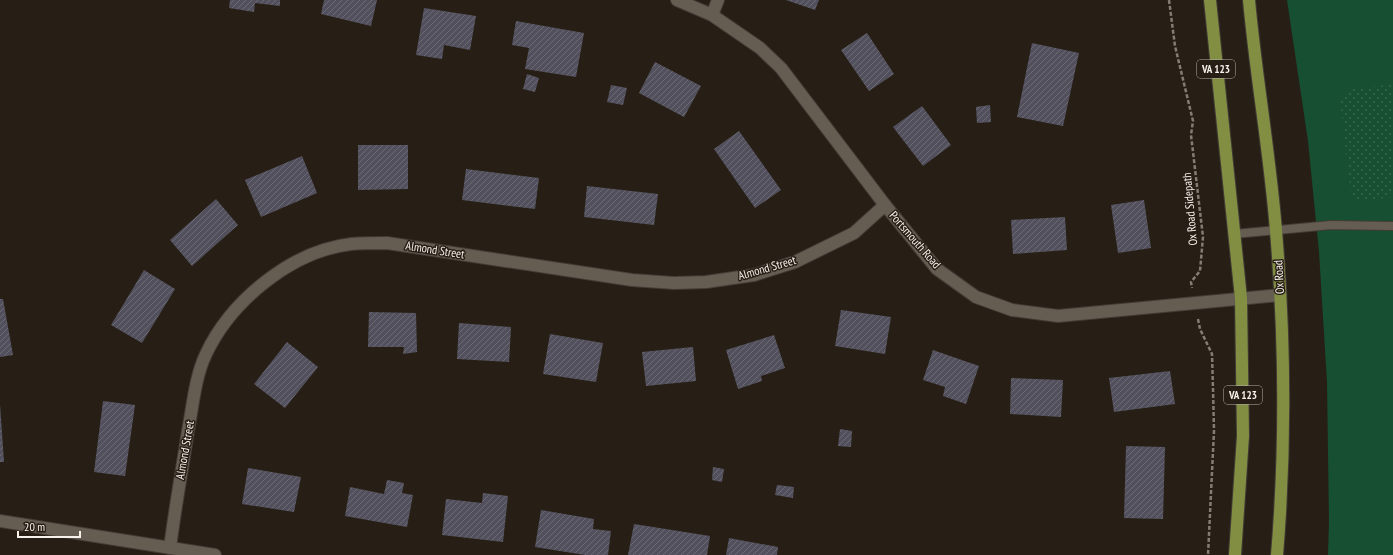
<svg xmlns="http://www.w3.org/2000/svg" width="1393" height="555" font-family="'PT Sans Narrow',sans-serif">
<defs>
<pattern id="park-dots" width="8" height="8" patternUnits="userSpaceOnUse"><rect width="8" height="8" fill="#164f31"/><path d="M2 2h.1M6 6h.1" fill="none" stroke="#38694f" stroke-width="1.8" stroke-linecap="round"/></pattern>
<pattern id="building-hatch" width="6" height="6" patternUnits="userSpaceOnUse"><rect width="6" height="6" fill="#52505c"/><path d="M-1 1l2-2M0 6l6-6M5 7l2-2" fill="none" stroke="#6c6a74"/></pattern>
</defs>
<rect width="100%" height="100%" fill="#271f16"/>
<!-- green -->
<path fill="#164f31" d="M1287 0H1393V555H1328L1329 522 1327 382 1319 252 1308 141Z"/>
<!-- park -->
<path fill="url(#park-dots)" d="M1393 84V197L1361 201 1351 194 1340 98 1348 90Z"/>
<!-- building -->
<g fill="url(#building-hatch)">
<path d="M230 0H280V6L255 3 254 12 229 8Z"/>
<path d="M324 0H377L371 26 321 14Z"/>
<path d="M786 0H819L815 10Z"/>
<path d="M424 8 476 16 470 50 444 45 442 59 416 55Z"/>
<path d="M516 21 584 33 576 77 525 69 529 48 512 45Z"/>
<path d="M867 33 894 74 869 91 841 50Z"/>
<path d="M1032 43 1079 53 1063 126 1017 117Z"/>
<path d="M655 62 701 86 684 117 639 93Z"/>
<path d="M527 74 539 78 535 92 523 89Z"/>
<path d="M611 85 627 88 623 105 607 102Z"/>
<path d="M990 105 991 122 977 123 976 107Z"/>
<path d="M922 106 951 145 923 166 893 127Z"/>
<path d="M739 131 781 190 755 208 714 149Z"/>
<path d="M358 145H408V189L358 190Z"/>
<path d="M302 156 317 193 261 217 245 180Z"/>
<path d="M466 169 539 178 535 209 462 200Z"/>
<path d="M587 186 658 194 654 225 584 217Z"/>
<path d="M216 199 238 225 192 266 170 240Z"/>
<path d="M1144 200 1151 248 1118 253 1111 205Z"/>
<path d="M1065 217 1067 250 1013 254 1011 220Z"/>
<path d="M144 270 175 289 142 343 111 325Z"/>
<path d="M0 299H3L13 355 0 357Z"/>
<path d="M841 310 891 317 885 354 835 346Z"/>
<path d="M369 312 416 313 417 352 403 354 404 347H368Z"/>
<path d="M459 323 511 327 509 362 457 359Z"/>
<path d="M550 334 603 343 596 382 543 374Z"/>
<path d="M774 335 785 368 761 376 762 381 738 389 726 350Z"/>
<path d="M287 342 318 367 285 408 254 384Z"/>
<path d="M693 347 696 381 646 386 642 352Z"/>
<path d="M933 350 979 366 966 404 943 396 945 387 923 380Z"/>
<path d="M1170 371 1175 404 1114 412 1109 378Z"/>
<path d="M1011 378 1063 380 1061 417 1010 414Z"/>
<path d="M103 401 135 405 125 476 94 472Z"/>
<path d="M0 404 4 462H0Z"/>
<path d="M840 429 852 431 851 447 838 446Z"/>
<path d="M1126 446 1165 447 1163 519 1124 518Z"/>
<path d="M713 467 724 469 722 482 712 480Z"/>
<path d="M248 468 301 477 294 512 242 504Z"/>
<path d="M387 480 404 483 402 493 413 495 407 527 345 516 350 487 384 494Z"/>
<path d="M777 485 794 487 793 498 775 495Z"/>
<path d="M483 493 508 496 503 542 442 535 446 499 482 503Z"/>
<path d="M541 510 594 519 593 529 611 531 608 555H585L535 547Z"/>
<path d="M634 524 710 536 707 555H628Z"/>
<path d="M729 538 778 547 777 555H726Z"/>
</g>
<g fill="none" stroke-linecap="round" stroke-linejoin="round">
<!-- service casing -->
<g stroke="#423c36" stroke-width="10">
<path id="service" d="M1234 234 1331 225 1393 226"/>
</g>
<!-- minor casing -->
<g stroke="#423c36" stroke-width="14">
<g id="minor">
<path d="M677 0 712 15 760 48 781 68 885 205 937 269 976 297 1012 310 1058 316 1280 295"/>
<path d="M712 15 718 0"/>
<path d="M0 521 215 555"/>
<path d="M170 548C175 508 182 470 188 431 193 405 195 377 206 354 231 301 291 251 351 244 363 243 375 243 387 243L632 280 674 283 706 282 754 275 795 262 854 233 885 205"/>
</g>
</g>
<!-- primary casing -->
<g stroke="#423c36" stroke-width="14">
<g id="primary">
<path d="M1210 0 1241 298 1243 436 1235 555"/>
<path d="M1249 0C1256 77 1270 154 1276 231 1285 339 1286 447 1277 555"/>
</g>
</g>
<!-- path -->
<g stroke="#837d74" stroke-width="2.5" stroke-dasharray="4 2" stroke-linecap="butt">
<path d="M1169 0 1175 46 1193 121 1191 135 1203 237 1200 271 1191 282 1192 288"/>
<path d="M1198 319 1200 329 1212 354 1213 389 1214 431 1208 555"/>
</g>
<!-- service -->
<use href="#service" stroke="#665d52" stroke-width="8"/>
<!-- minor -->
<use href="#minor" stroke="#665d52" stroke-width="12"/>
<!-- primary -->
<use href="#primary" stroke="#828e42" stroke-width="12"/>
</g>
<g text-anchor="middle" stroke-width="3" stroke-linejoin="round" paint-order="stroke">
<!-- shield labels -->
<g fill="#271f16" stroke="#b8b2aa" stroke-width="1">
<rect x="1197" y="60" width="38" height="18" rx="3"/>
<rect x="1224" y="386" width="38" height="18" rx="3"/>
</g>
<g font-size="11" font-weight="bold" fill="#f6f1ea">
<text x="1216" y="73">VA 123</text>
<text x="1243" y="399">VA 123</text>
</g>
<!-- street labels -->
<g font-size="12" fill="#f6f1ea" stroke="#271f16">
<text transform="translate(1190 209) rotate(-95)" y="4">Ox Road Sidepath</text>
<text transform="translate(915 240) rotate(49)" y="4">Portsmouth Road</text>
<text transform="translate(435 250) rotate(9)" y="4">Almond Street</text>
<text transform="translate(767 268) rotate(-16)" y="4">Almond Street</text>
<text transform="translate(1279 277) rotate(-93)" y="4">Ox Road</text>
<text transform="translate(185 450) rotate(-80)" y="4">Almond Street</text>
</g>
</g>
<!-- scale -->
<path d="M18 531v6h62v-6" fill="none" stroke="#f6f1ea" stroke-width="2"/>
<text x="24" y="531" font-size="12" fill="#f6f1ea" stroke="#271f16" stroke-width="3" paint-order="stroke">20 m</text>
</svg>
